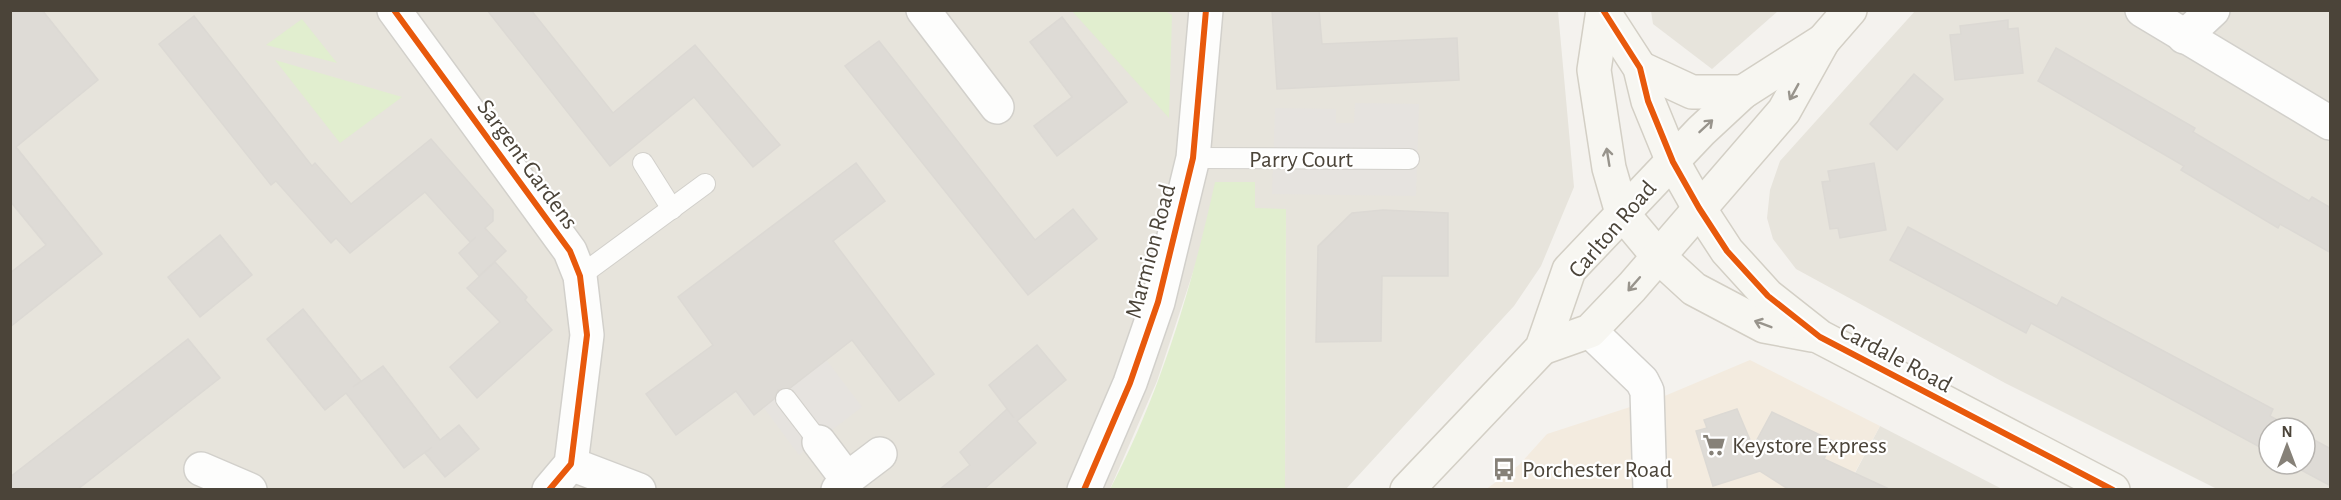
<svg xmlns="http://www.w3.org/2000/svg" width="2341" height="500" font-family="'Alegreya Sans',sans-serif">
<rect width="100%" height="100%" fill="#f4f2ee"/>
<!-- residential -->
<g fill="#e7e4dc" fill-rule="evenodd">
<path d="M10 11H1558L1574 187 1541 266 1514 306 1346 489H1285L1286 210 1255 209 1216 182 1201 248 1157 381 1110 489H11Z"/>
<path d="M1651 11 1652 10 1778 11 1712 69 1653 24Z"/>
<path d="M1915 11H2330V489H2217L2005 383 1796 269 1773 239 1767 218 1770 190 1780 161ZM2269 428H2305V464H2269Z"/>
<path d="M1880 426 2002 489 1846 490Z"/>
</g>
<!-- commercial -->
<path fill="#f3ebdf" d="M1750 360 1880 426 1846 489 1485 490 1519 465 1547 434 1667 395Z"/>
<!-- green -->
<g fill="#e1eecf">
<path d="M1165 11 1172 15 1169 118 1072 11Z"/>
<path d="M302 19 337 63 266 45Z"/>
<path d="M275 60 402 97 340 143Z"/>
<path d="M1215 182H1255V208L1286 209 1285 489H1110C1160 394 1192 287 1215 182Z"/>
</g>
<!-- parking -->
<g fill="#e6e3df">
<path d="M1355 103 1419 104 1416 196 1272 194 1275 108 1336 109V123H1354Z"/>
<path d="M784 304 862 407 799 455 764 408 753 416 711 360Z"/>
</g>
<!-- building -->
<g fill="#dedbd6" stroke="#dcd9d4" stroke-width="1.5">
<path d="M10 10H42L98 80 16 147 102 254 10 327V273L46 245 10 201Z"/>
<path d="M487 10H531L613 113 695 45 780 145 753 167 694 97 610 166Z"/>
<path d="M1272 10H1319L1322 44 1457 38 1459 80 1277 89Z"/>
<path d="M194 16 312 166 315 163 351 204 431 139 493 210V221L485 228 506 251 479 276 459 253 476 237 470 242 425 192 350 253 336 238 331 243 276 181 271 185 159 44Z"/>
<path d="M1062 17 1127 102 1057 156 1034 126 1072 97 1030 42Z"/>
<path d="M2008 20V29L2018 28 2023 73 1955 80 1950 35 1961 34 1960 26Z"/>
<path d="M879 41 1035 240 1073 209 1097 239 1028 295 845 66Z"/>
<path d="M2056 48 2195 128 2193 132 2309 201 2312 197 2331 208V253L2280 224 2278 228 2181 170 2184 166 2038 81Z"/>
<path d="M1914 74 1943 99 1897 150 1870 124Z"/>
<path d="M856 163 885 201 833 241 934 374 899 401 852 340 790 388 778 390 774 399 754 415 736 391 676 435 646 394 713 345 678 297Z"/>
<path d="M1874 163 1886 230 1840 238 1838 228 1830 229 1822 182 1830 181 1828 171Z"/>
<path d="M1383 210 1448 213V276H1382L1381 341 1316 342 1318 246 1352 213Z"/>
<path d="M1908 227 2057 306 2062 297 2273 409 2270 416 2292 428H2269V452L2031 323 2026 333 1890 260Z"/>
<path d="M220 235 252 275 200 317 168 277Z"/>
<path d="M495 262 527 297 525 300 552 330 477 398 450 367 500 322 467 288Z"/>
<path d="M303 309 361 381 353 387 383 366 440 440 459 425 479 449 445 477 425 453 432 447 404 468 346 393 325 410 267 339Z"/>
<path d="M188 339 220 378 78 489H10V477Z"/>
<path d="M1037 345 1066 380 1017 421 1036 443 984 489H940L970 465 960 452 1007 409 1014 418 989 385Z"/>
<path d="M1737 409 1753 447 1772 412 1833 441 1824 459 1889 489H1788L1760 471 1713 486 1696 431 1707 428 1704 420Z"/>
<path d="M2305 435 2331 449V486L2290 464H2305Z"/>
</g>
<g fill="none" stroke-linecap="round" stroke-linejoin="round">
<!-- lane casing -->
<g stroke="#d2d0cb" stroke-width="22">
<g id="lane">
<path d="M1193 158 1409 159"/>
<path d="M643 163 672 209"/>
<path d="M580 276 705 184"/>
<path d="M786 399 819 442"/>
</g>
</g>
<!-- street casing -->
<g stroke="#d2d0cb" stroke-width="36">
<g id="street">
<path d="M394 10 570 251 580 276 587 335 571 464 549 490"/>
<path d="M923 10 997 107"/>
<path d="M2142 10 2330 123"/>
<path d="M2184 37 2213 10"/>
<path d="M1590 331 1642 381 1647 391 1650 490"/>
<path d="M819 442 847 479"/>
<path d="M571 464 639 490"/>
<path d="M201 469 250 490"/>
<path d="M838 490 847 479 880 454"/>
<path d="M1084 490 1130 383 1158 302 1193 158 1206 10"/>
</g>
</g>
<!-- secondary casing -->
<g stroke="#d3cfc5" stroke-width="36">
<g id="secondary">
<path d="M1603 10 1594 70 1609 168 1622 213 1658 256 1694 289 1764 326 1812 335"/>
<path d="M1603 11 1640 68 1648 101 1673 162 1699 208 1727 251 1768 296 1820 337 2113 490"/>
<path d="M1640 68 1692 92H1743"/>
<path d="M1542 348 1590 331 1632 287 1784 111 1823 41 1850 10"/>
<path d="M1407 490 1542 348 1569 270 1701 131 1743 92 1823 41"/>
</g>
</g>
<!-- lane -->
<use href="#lane" stroke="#fdfdfc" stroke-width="20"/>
<!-- street -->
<use href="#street" stroke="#fdfdfc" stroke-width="33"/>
<!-- secondary -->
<use href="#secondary" stroke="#f7f6f1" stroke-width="33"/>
<!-- cycleway casing -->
<g stroke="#fff" stroke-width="10">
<g id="cycleway">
<path d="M394 10 570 251 580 276 587 335 571 464 549 490"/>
<path d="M1603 10 1640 68 1648 101 1673 162 1699 208 1727 251 1768 296 1820 337 2113 490"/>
<path d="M1084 490 1130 383 1158 302 1193 158 1206 10"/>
</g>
</g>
<!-- cycleway -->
<use href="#cycleway" stroke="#e8590c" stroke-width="6"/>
</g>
<!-- one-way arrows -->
<defs><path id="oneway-shaft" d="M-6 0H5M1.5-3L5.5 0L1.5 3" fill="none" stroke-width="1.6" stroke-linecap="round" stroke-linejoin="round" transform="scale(1.5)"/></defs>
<g stroke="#98948c">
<use href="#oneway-shaft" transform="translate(1794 92) rotate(119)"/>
<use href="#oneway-shaft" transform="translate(1706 126) rotate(-43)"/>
<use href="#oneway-shaft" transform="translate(1608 157) rotate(-99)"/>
<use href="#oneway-shaft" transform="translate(1634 284) rotate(131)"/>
<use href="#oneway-shaft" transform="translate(1763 324) rotate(-159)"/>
</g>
<!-- icons -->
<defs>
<g id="supermarket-bare" transform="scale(1.8)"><path d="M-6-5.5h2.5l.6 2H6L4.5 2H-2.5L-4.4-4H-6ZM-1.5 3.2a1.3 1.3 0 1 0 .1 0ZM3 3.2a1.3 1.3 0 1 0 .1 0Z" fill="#868178" stroke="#fff" stroke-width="2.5" paint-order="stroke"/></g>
<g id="bus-bare" transform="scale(1.8)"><path d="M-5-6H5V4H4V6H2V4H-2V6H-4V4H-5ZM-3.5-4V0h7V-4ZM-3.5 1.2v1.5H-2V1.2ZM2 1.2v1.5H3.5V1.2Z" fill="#868178" stroke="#fff" stroke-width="2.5" paint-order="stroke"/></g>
</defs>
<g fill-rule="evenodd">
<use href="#supermarket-bare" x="1714" y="445"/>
<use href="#bus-bare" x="1504" y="469"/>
</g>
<g text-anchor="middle" stroke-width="4.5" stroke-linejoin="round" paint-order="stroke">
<!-- street labels -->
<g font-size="24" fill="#4b4439" stroke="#fff">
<text x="1301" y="167">Parry Court</text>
<text transform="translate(528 164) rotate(54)" y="8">Sargent Gardens</text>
<text transform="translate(1612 229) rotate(-49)" y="8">Carlton Road</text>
<text transform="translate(1150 251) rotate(-75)" y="8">Marmion Road</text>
<text transform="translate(1896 357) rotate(28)" y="8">Cardale Road</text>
</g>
<!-- poi labels -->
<g font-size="24" fill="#4b4439" stroke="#fff" text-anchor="start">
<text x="1732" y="453">Keystore Express</text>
<text x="1522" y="477">Porchester Road</text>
</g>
</g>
<!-- border -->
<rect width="2341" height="500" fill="none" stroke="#4b4439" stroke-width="24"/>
<!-- north arrow -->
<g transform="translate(2287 446)"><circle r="28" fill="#ffffff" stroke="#b7b4b0" stroke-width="1.5"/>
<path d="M0-4.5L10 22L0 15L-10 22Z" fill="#868178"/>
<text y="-9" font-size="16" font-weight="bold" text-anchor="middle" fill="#4b4439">N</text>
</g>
</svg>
